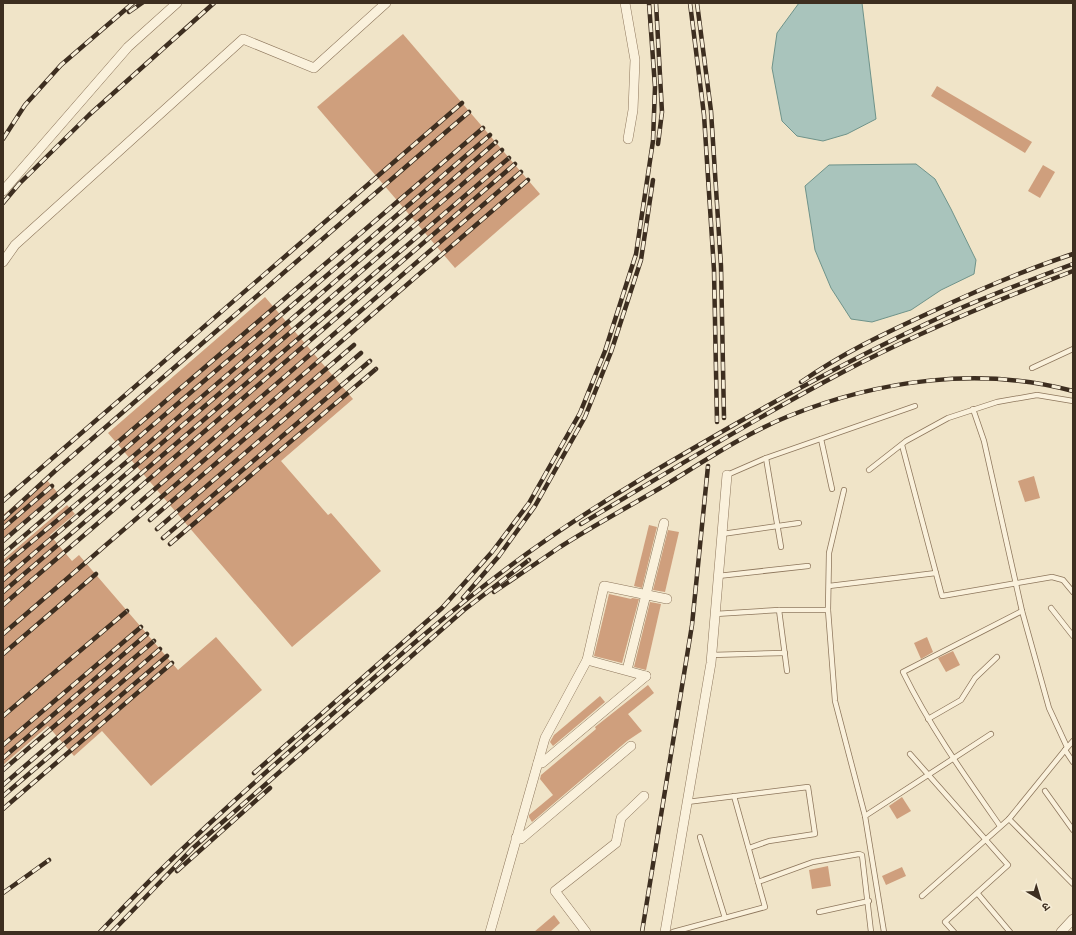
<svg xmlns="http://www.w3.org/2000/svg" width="1076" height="935" font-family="'Playfair Display','Noto Sans Devanagari',serif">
<rect width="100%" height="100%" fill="#f0e4c8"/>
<!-- water -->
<g fill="#a9c4bc" stroke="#6f938a">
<path d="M799 3H862L876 119 847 134 823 141 797 136 782 121 772 68 777 33Z"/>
<path d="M916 164 935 179 951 209 976 260 974 274 941 290 911 310 872 322 851 319 831 288 815 250 805 186 829 165Z"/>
</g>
<!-- building -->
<g fill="#cf9f7d">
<path d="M403 34 540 194 455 268 317 107Z"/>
<path d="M937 86 1032 142 1025 153 931 96Z"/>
<path d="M1043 165 1055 172 1040 198 1028 191Z"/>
<path d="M265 297 353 399 281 461 328 515 331 513 381 571 292 647 108 433Z"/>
<path d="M1034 476 1040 498 1025 502 1018 481Z"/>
<path d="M46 479 57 492 3 538V515Z"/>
<path d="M67 505 75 514 50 535 72 561 79 555 178 670 216 637 262 690 151 786 102 731 74 756 48 726 3 765V560Z"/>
<path d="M649 525 657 527 642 588 634 586Z"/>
<path d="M668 530 679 532 665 592 653 590Z"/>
<path d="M609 594 631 599 632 598 639 599 622 663 594 656Z"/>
<path d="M650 602 661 604 646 670 634 667Z"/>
<path d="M927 637 933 652 921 659 914 643Z"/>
<path d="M953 651 960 665 946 672 938 658Z"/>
<path d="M648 685 654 693 628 714 642 731 627 741 532 822 529 817V815L553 795 540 779 541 775 596 729 595 727Z"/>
<path d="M600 696 605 702 553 746 550 742 554 735Z"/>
<path d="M902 797 911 811 897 819 889 806Z"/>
<path d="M828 866 831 886 812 889 809 870Z"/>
<path d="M902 867 906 876 886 885 882 876Z"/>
<path d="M554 915 560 923 550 932H534Z"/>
</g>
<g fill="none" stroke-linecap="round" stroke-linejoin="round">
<!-- service casing -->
<g stroke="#8d765c" stroke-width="6">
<g id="service">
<path d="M1032 368 1073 349"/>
<path d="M973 409 984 441 1022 611 1049 708 1067 747"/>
<path d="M821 439 832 489"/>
<path d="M902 445 942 596 1052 577 1063 580 1073 592"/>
<path d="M766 458 781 547"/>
<path d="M869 470 906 441 948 418 997 402 1037 395 1073 401"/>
<path d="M727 475 766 458 915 406"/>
<path d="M844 490 829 553 828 610 835 701 865 816"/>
<path d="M722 534 799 523"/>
<path d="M718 576 808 566"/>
<path d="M829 586 936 573"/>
<path d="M1051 608 1073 636"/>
<path d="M779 610H828"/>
<path d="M715 614 779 610 787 671"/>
<path d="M711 655 785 653"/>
<path d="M928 719 961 700 975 678 997 657"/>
<path d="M1073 741 1065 750 1073 762"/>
<path d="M910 754 1008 865 945 922 954 932"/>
<path d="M1045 791 1073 830"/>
<path d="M687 802 808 787 815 834 769 841 749 848"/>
<path d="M1009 819 1073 884"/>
<path d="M1000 826C965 776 930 727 903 672L1022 611"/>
<path d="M700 837 725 918"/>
<path d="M758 882 813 862 859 854 862 855 871 932"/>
<path d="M978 894 1010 932"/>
<path d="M922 896 1009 819 1065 750"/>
<path d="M819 912 869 901"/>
<path d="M673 932 765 907 734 796"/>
<path d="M884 932 865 816 991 734"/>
</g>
</g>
<!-- minor casing -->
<g stroke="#8d765c" stroke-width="10">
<g id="minor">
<path d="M625 3 635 60 633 110 628 139"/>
<path d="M3 191 128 47 177 3"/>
<path d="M3 262 15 245 243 39 314 68 386 3"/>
<path d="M587 660 646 676"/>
<path d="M627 670 664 523"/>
<path d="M538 763H542L646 676"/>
<path d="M516 838 521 839 631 746"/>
<path d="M490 932 545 738 587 660 604 586 667 599"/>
<path d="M586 932 555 891 616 843 621 818 644 796"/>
<path d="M665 932 711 663 727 475"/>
<path d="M1061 932 1073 919"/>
</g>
</g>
<!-- service -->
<use href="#service" stroke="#faf1dc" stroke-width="4.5"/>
<!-- minor -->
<use href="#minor" stroke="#faf1dc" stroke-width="9"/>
<!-- rail casing -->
<g stroke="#3d2e20" stroke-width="4.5">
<g id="rail">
<path d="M656 3 662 112 658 144"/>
<path d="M690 3 704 115 714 270 717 422"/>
<path d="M697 3 711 111 721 266 724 418"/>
<path d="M129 12 142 3"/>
<path d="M3 139 25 105 61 65 133 3"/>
<path d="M3 203 19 184 89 115 214 3"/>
<path d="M801 382C843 353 883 334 929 313 976 291 1024 270 1073 254"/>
<path d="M3 501 462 103"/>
<path d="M133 508 521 172"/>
<path d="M3 519 55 471 469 112"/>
<path d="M150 520 354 345"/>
<path d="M581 524C668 472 754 419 843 372 917 333 995 301 1073 271"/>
<path d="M3 528 52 486"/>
<path d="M157 529 361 353"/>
<path d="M163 538 370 361"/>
<path d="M3 541 483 128"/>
<path d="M170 544 376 369"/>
<path d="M3 554 490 135"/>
<path d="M3 566 130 459 496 142"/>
<path d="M3 580 502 150"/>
<path d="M3 592 509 158"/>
<path d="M494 592C516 577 538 562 560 547 593 526 628 507 662 487 703 462 744 434 789 416 878 380 980 366 1073 391"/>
<path d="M463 598 499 556 535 506 585 417 611 352 641 260 653 180"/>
<path d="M3 605 515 164"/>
<path d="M3 634 528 180"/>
<path d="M3 654 96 574"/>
<path d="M3 716 127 611"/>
<path d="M3 745 141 627"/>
<path d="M3 758 147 634"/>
<path d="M3 770 154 641"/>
<path d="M254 773 442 608 492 552 529 503 580 413 605 351 636 254 653 141 655 87 649 3"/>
<path d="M3 785 160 649"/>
<path d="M3 796 167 656"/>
<path d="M3 809 172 663"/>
<path d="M177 871 270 788"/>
<path d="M3 893 49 860"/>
<path d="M100 932C170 857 245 790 322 723 382 671 442 617 506 569 564 525 628 486 692 449 774 401 858 355 945 315 987 296 1030 280 1073 264"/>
<path d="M112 932 193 848 464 610 529 560"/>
<path d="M642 932 692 625 708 466"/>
</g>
</g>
<!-- rail -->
<use href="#rail" stroke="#f7eed8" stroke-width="3" stroke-dasharray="9" stroke-linecap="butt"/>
</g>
<!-- border -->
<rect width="1076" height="935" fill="none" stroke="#3d2e20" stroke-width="8"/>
<!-- north arrow -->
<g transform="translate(1040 899) rotate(142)" stroke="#f7eed8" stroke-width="3" paint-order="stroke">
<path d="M0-3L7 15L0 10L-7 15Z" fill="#3d2e20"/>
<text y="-6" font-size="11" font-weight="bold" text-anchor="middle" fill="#3d2e20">उ</text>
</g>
</svg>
